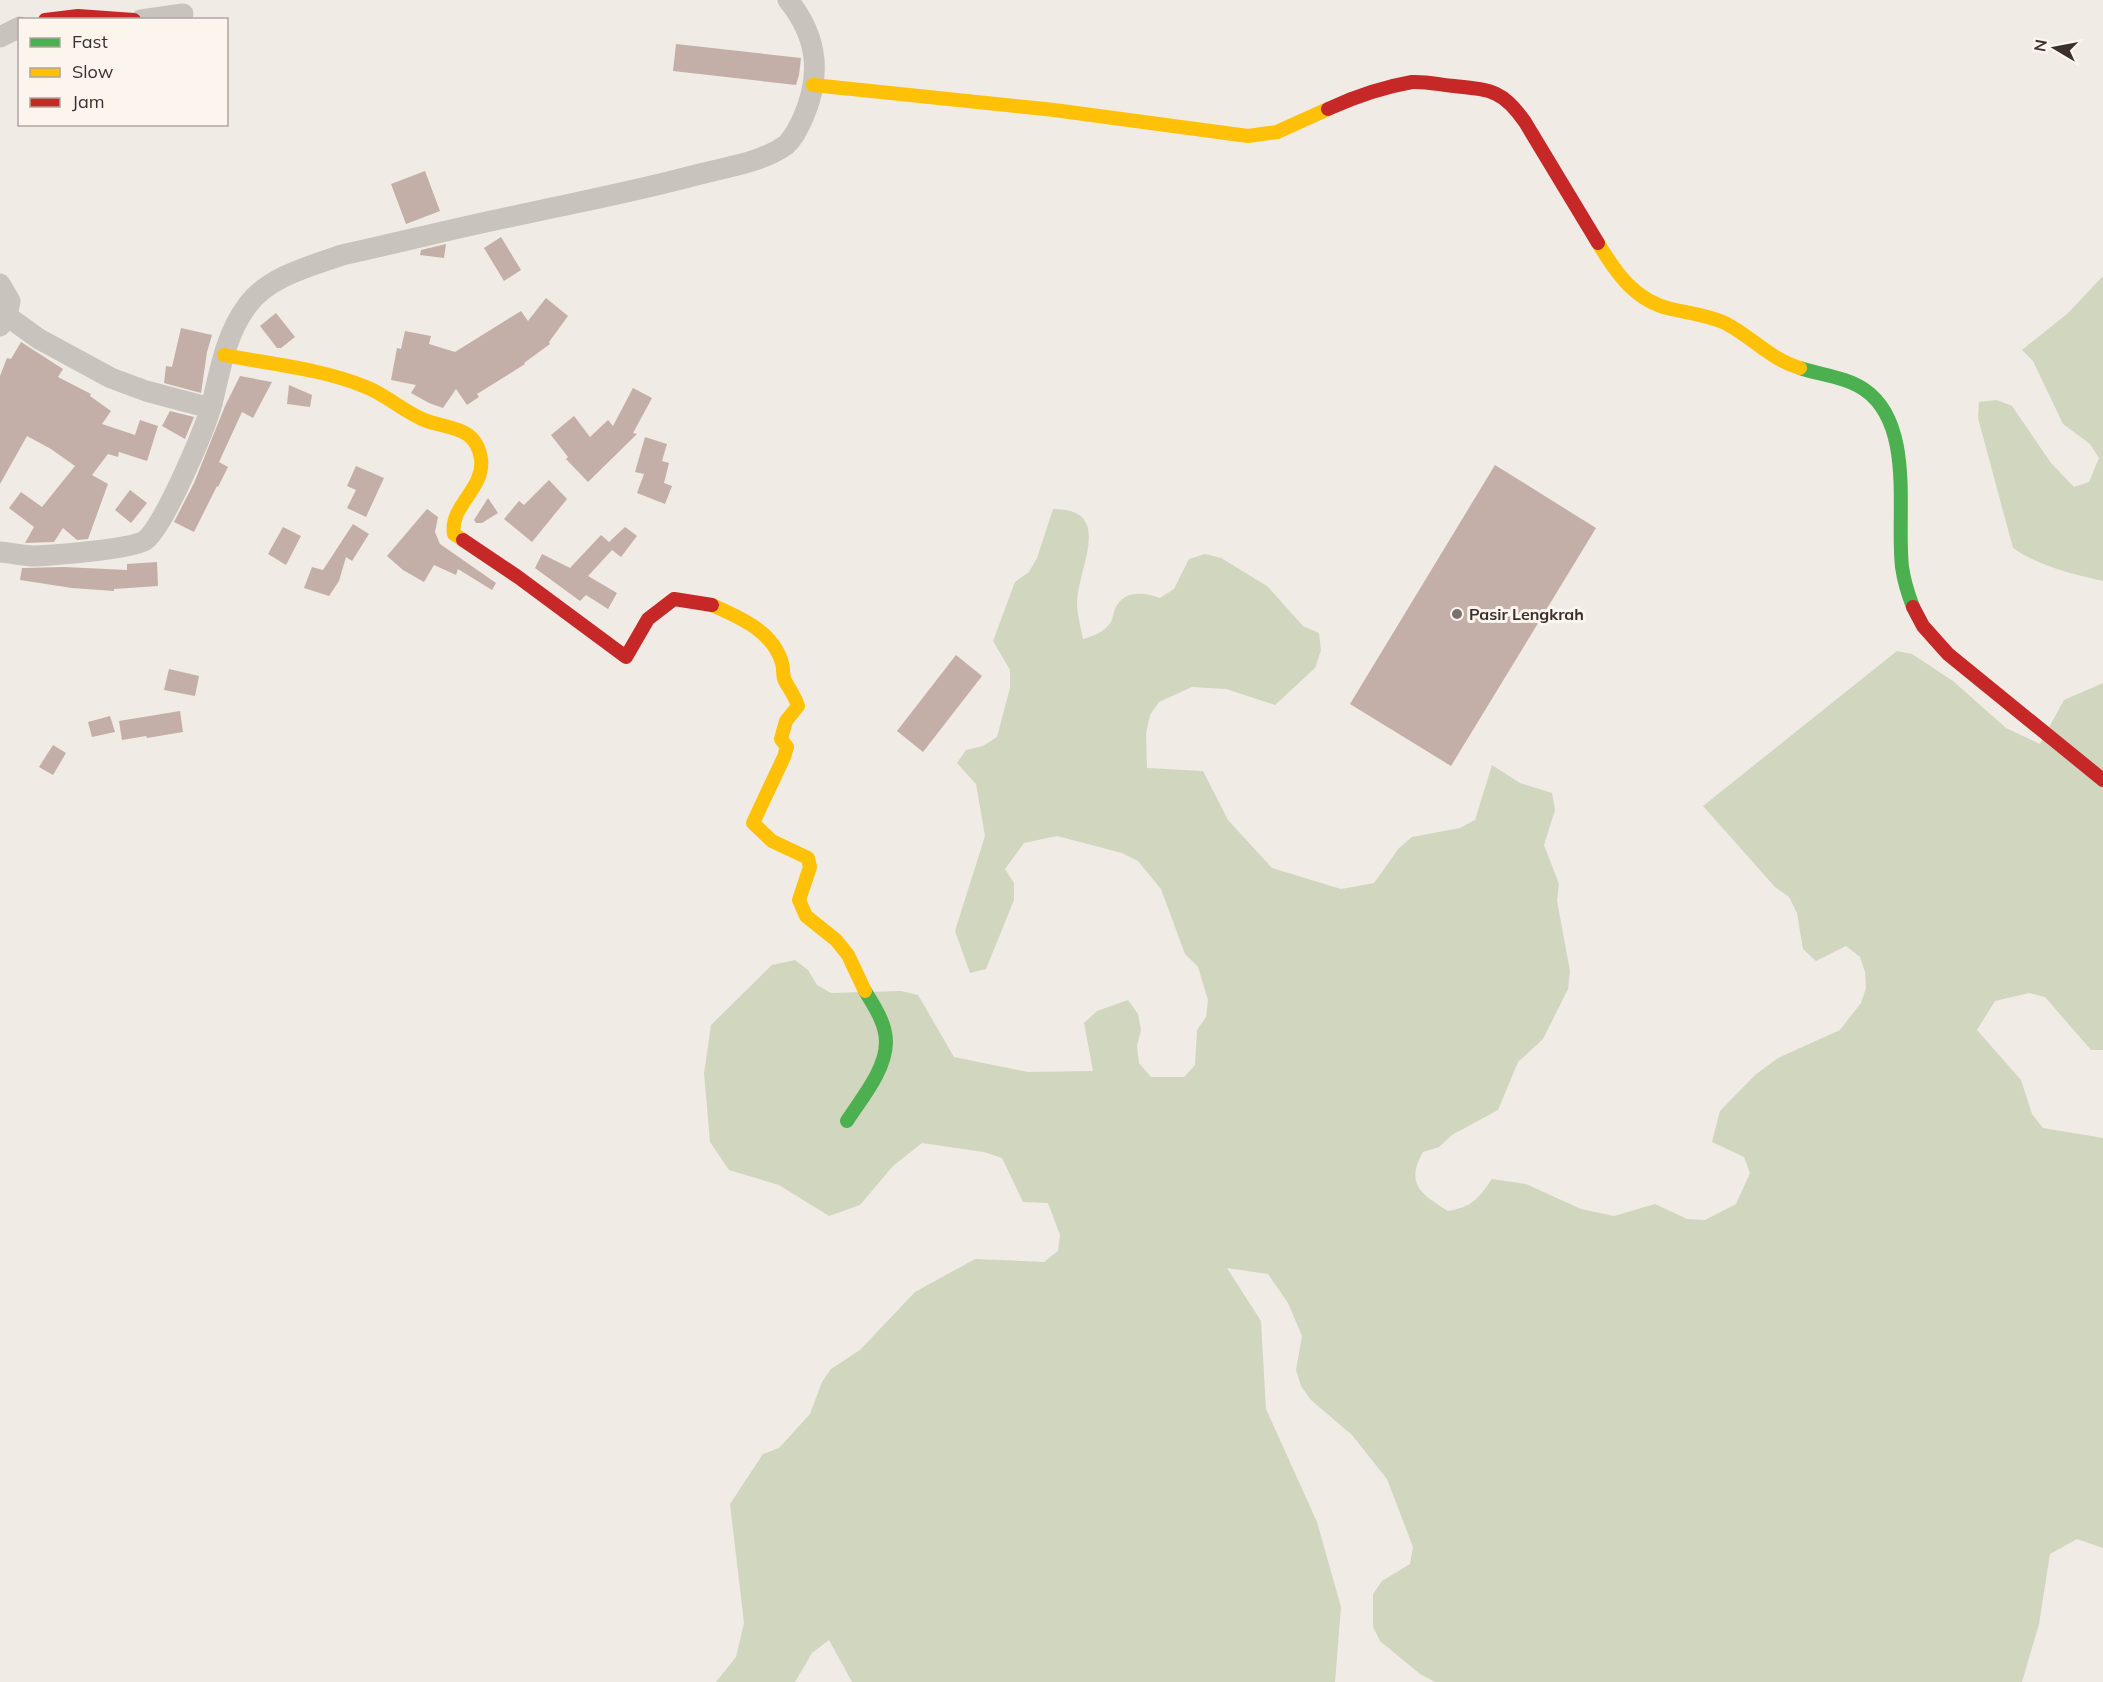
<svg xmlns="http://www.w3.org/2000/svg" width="2103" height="1682" font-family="Mulish,sans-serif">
<rect width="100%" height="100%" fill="#f0ebe5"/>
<!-- green -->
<g fill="#d1d6bf">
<path d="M2103 276V581C2072 574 2039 566 2013 548L1978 418 1979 402 1997 400 2012 406 2051 463 2074 487 2089 482 2099 458 2090 444 2063 424 2033 361 2022 350 2068 313Z"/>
<path d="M1053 509C1115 509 1078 566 1077 603 1077 614 1081 628 1083 639 1094 636 1104 632 1111 622 1113 618 1113 613 1115 609 1123 590 1144 592 1160 598L1174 589 1189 559 1205 554 1221 558 1267 586 1303 626 1319 633 1321 650 1315 668 1275 705 1226 689 1192 687 1159 702 1150 715 1146 733 1147 768 1203 771 1228 820 1272 868 1341 889 1374 883 1399 848 1412 837 1460 828 1475 820 1492 765 1520 783 1552 793 1555 810 1544 845 1559 884 1557 901 1570 971 1568 989 1543 1039 1518 1062 1498 1110 1452 1135 1439 1147 1423 1152C1405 1184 1421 1194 1448 1211 1472 1207 1478 1199 1492 1179L1526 1184 1581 1209 1614 1216 1655 1204 1687 1219 1705 1220 1736 1204 1750 1173 1744 1157 1712 1142 1720 1111 1755 1075 1778 1058 1840 1030 1861 1003 1866 988 1865 972 1860 957 1846 946 1816 961 1803 949 1797 913 1789 897 1775 887 1703 806 1897 651 1912 654 1953 681 2006 728 2040 744 2064 700 2103 683V1050H2091L2045 997 2029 993 1995 1001 1977 1030 2021 1080 2032 1114 2043 1128 2103 1138V1548L2077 1539 2050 1554 2039 1624 2022 1682H1435L1420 1674 1380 1641 1373 1627V1594L1382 1581 1410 1564 1413 1547 1387 1479 1352 1435 1311 1400 1301 1386 1296 1370 1302 1336 1288 1303 1268 1274 1227 1268 1261 1321 1266 1409 1317 1522 1341 1607 1335 1682H852L829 1640 812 1653 795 1682H716L736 1657 744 1623 730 1504 763 1454 779 1448 810 1414 822 1382 831 1369 860 1350 915 1292 975 1259 1044 1262 1058 1251 1060 1235 1048 1203 1023 1202 1002 1158 984 1152 922 1143 893 1166 860 1205 829 1216 779 1185 729 1170 710 1142 704 1073 711 1025 772 965 795 960 808 970 817 985 831 993 901 991 918 995 954 1057 1028 1072 1093 1071 1084 1023 1097 1011 1128 1000 1138 1014 1141 1030 1137 1046 1139 1063 1151 1077H1184L1195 1065 1197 1030 1206 1017 1208 1000 1198 967 1185 954 1161 889 1138 861 1122 853 1057 836 1024 843 1005 869 1014 883V900L986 969 970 973 955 931 985 836 976 784 957 763 966 750 983 746 997 737 1010 688V670L993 641 1015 582 1029 572 1037 558Z"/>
</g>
<!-- building -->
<g fill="#c3afa7">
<path d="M676 44 801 58 799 75 796 85 673 71Z"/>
<path d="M425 171 440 211 406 224 391 184Z"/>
<path d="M501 237 521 270 504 281 484 248Z"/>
<path d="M446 244 444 258 420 255 421 250Z"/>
<path d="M546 298 568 316 549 342 550 344 524 363 525 364 477 394 479 397 467 405 456 389 443 408 429 403 411 393 416 385 391 380 397 348 401 349 405 331 431 336 429 344 455 352 521 311 528 321Z"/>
<path d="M276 313 295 337 281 348H277L260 326Z"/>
<path d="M181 328 212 335 207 352 201 393 164 383 166 366 172 367Z"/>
<path d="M21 342 63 369 58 377 91 394 90 396 111 411 102 424 135 435 140 420 158 426 147 461 119 452 118 457 108 454 92 475 108 484 88 539 77 540 63 528 54 542 25 543 34 527 9 508 21 492 42 507 75 466 51 449 27 436 0 484V376L7 358 11 359Z"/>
<path d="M240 376 272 382 253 418 242 412 219 462 228 467 218 487 217 486 194 532 174 522 194 483 225 406Z"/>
<path d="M289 385 312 395 310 407 287 404Z"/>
<path d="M633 388 652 398 633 433 637 434 588 482 566 459 568 457 551 435 574 416 590 437 608 420 613 426Z"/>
<path d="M170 411 194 417 185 439 162 426Z"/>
<path d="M645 437 667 444 662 461 669 463 664 483 672 486 665 504 637 493 644 474 635 472Z"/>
<path d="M1495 465 1596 528 1451 766 1350 704Z"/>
<path d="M356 466 384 478 366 517 347 508 356 490 347 486Z"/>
<path d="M549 480 567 499 532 542 504 519 519 501 524 505Z"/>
<path d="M130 490 147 503 131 523 115 510Z"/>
<path d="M488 498 498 513 482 523H476L474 520Z"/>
<path d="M427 509 438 517 435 532 440 544 496 583 492 590 458 569 456 575 434 565 424 582 403 570 387 556Z"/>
<path d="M353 524 369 534 352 561 346 557 339 581 329 596 304 588 312 567 323 570Z"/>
<path d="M283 527 301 536 286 565 268 554Z"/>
<path d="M625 527 637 536 621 557 612 550 588 576 617 593 608 609 586 595 580 601 535 568 542 554 570 568 601 535 609 542Z"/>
<path d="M157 562 158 586 114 589V591L72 588 20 580 22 568 64 567 127 570V564Z"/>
<path d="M956 655 982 676 923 752 897 731Z"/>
<path d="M169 669 199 676 195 696 164 690Z"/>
<path d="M180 711 183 732 147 738 146 736 122 740 119 721Z"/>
<path d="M110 716 115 732 92 737 88 722Z"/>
<path d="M53 745 66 753 53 775 39 767Z"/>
</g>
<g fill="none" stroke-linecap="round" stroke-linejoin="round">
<!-- street -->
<g stroke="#c9c3be" stroke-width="21">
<path d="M141 20 183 14"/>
<path d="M0 37 20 27"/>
<path d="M0 284 10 301 7 316 0 326"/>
<path d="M0 315 7 316 39 339 111 378 146 391 210 408"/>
<path d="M0 552C12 553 24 556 36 556 56 555 130 549 144 541 163 530 205 428 212 404 220 370 226 334 247 306 267 277 311 266 342 255 401 242 460 227 519 215 578 202 637 191 696 175 725 167 761 163 786 145 794 138 798 128 803 118 822 75 818 37 788 0"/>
</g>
<!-- fast -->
<g stroke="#4caf50" stroke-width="14">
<path d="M1800 368C1821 375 1846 377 1865 390 1915 425 1896 515 1902 567 1904 581 1908 594 1913 607"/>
<path d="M847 1121C861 1099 886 1070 886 1042 886 1023 874 1006 865 991"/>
</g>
<!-- slow -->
<g stroke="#ffc107" stroke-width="14">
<path d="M813 85 1054 110 1248 136 1277 132 1328 109"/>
<path d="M1598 243C1616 273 1635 301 1671 309 1689 313 1708 315 1725 323 1751 336 1771 360 1800 368"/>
<path d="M224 355C270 364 323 369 366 387 386 395 402 410 422 419 447 430 476 424 481 459 485 489 449 506 454 534L463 540"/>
<path d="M712 605C739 617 773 631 782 663 784 669 782 675 785 681 790 690 795 696 798 706L786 721 781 739 787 747 784 757 753 823 772 841 808 858 810 867 799 900 806 916 836 940 848 955 865 991"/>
</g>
<!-- jam -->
<g stroke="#c62828" stroke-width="14">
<path d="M45 20 78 16 134 20"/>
<path d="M1328 109C1354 97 1383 87 1412 82 1425 81 1441 85 1454 86 1491 90 1503 90 1525 122L1598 243"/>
<path d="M463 540 518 577 626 657 648 619 674 599 712 605"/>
<path d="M1913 607 1923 626 1948 654 2103 780"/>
</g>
</g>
<!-- markers -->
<circle fill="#7a716c" stroke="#fbf5ee" stroke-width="2" cx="1457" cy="614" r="6"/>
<g text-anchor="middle" stroke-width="6" stroke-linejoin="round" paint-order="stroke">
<!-- poi labels -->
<g font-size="16" font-weight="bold" fill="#3b302b" stroke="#fbf5ee" text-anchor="start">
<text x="1469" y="620">Pasir Lengkrah</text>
</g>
</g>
<!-- legend -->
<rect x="18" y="18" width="210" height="108" fill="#fbf5ee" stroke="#aea6a0" stroke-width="1.5"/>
<rect x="30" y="38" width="30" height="9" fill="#4caf50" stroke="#aea6a0" stroke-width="1.5"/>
<text x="72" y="48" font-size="18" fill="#3b302b">Fast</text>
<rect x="30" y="68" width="30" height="9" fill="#ffc107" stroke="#aea6a0" stroke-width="1.5"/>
<text x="72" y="78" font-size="18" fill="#3b302b">Slow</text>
<rect x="30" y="98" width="30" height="9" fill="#c62828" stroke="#aea6a0" stroke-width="1.5"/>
<text x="72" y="108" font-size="18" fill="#3b302b">Jam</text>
<!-- north arrow -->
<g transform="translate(2055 48) rotate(280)" stroke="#fbf5ee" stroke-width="4.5" paint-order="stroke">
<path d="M0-4.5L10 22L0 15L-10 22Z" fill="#3b302b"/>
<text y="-9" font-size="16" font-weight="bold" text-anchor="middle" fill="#3b302b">N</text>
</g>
</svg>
